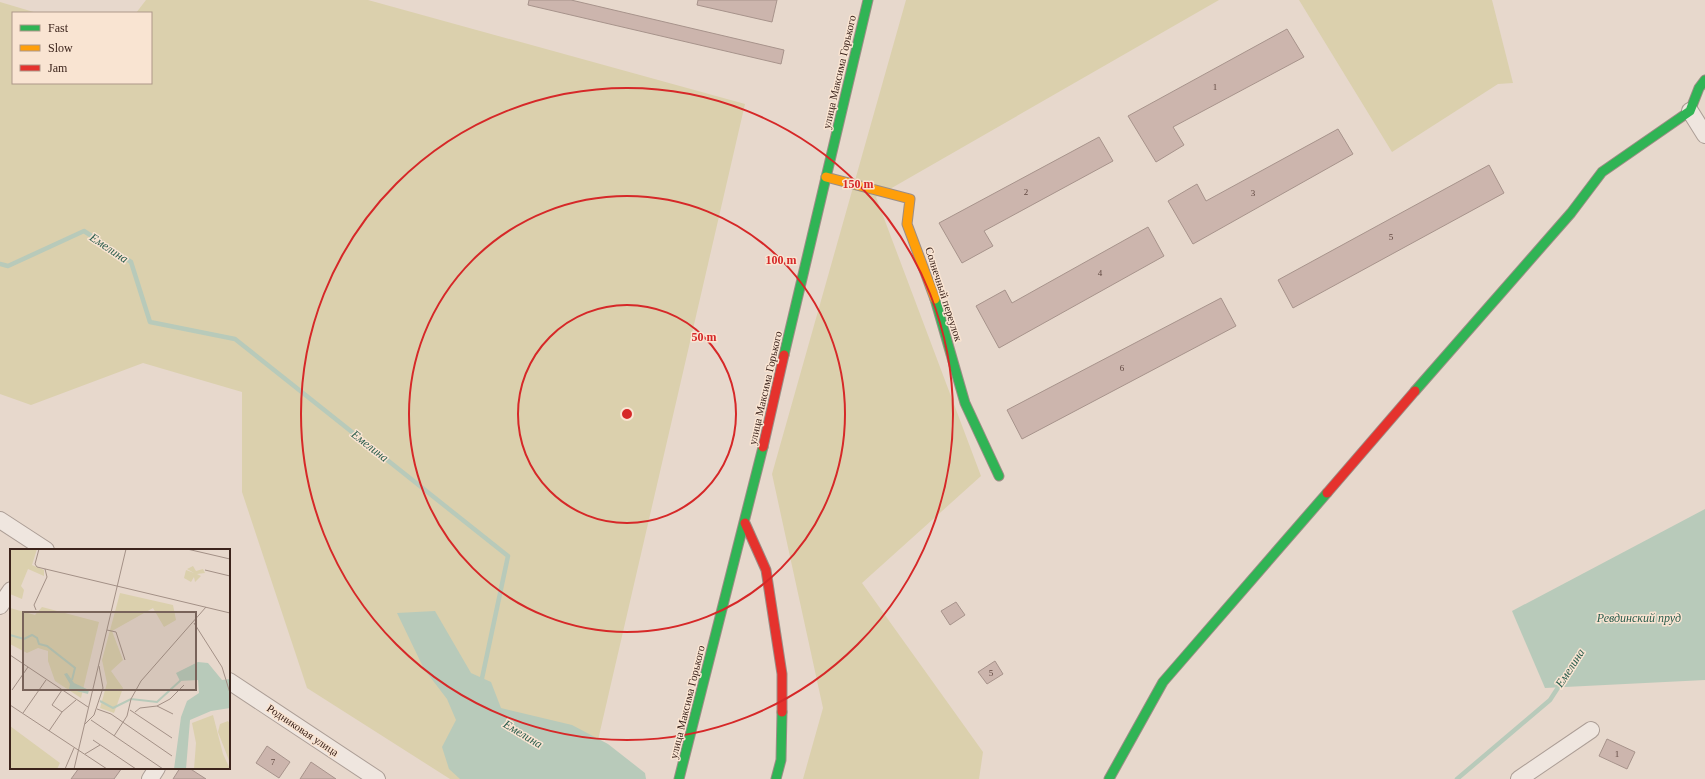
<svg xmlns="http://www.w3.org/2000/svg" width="1705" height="779" font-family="Georgia,serif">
<rect width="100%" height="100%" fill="#e7d8cc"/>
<!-- green -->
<g fill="#dbd0ad">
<path d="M146 0H368L745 104 589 779H450L307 688 242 492V392L143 363 31 405 0 394V2L37 13H13V83H151V13H136Z"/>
<path d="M906 0H1219L876 197 981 476 862 583 983 752 979 779H803L823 708 772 474Z"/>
<path d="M1299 0H1492L1513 83 1498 84 1392 152Z"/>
</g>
<!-- water -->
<g fill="#b8caba">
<path d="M1705 509V680L1545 688 1512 611Z"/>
<path d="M435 611 471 673 491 682 501 708 572 725 608 744 645 773 646 779H460L449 769 442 747 456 720 447 699 424 669 397 613Z"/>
</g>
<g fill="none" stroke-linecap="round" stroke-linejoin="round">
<!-- stream -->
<g stroke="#b8caba" stroke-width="4.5">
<path d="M0 264 8 266 84 231 131 262 150 322 235 339 508 556 481 683"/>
<path d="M1457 779 1550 700 1561 683"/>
</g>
</g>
<!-- building -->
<g fill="#ccb5ad" stroke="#a7938b">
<path d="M529 0H571L784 50 781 64 528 5Z"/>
<path d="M698 0H777L772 22 697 5Z"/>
<path d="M1287 29 1304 57 1173 127 1184 145 1156 162 1128 116Z"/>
<path d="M1338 129 1353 154 1193 244 1168 201 1197 184 1206 201Z"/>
<path d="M1099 137 1113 161 984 231 993 246 962 263 939 223Z"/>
<path d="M1489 165 1504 193 1293 308 1278 280Z"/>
<path d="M1148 227 1164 256 999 348 976 306 1005 290 1012 303Z"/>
<path d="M1221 298 1236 326 1022 439 1007 410Z"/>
<path d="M956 602 965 615 950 625 941 611Z"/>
<path d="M995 661 1003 674 987 684 978 672Z"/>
<path d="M1607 739 1635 752 1627 769 1599 756Z"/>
<path d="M267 746 290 762 279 778 256 763Z"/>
<path d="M311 762 336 779H300Z"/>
<path d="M79 768H122L114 779H71Z"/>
<path d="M180 768H189L206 779H173Z"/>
</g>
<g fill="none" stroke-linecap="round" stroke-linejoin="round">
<!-- street casing -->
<g stroke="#ac9e96" stroke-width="18">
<g id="street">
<path d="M1690 111 1705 135"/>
<path d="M0 520 46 550"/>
<path d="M0 606 11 590"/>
<path d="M229 681 377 779"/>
<path d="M150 779 157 768"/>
<path d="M1519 779 1591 730"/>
</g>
</g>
<!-- fast casing -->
<g stroke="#9c8d85" stroke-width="11">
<g id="fast">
<path d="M935 299 965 403 999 476"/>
<path d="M784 355 868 0"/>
<path d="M1415 391 1571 213 1602 172 1690 111 1699 88 1705 80"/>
<path d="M679 779 763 447"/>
<path d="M776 779 781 760 782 712"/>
<path d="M1109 779 1163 682 1327 493"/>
</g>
</g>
<!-- slow casing -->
<g stroke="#9c8d85" stroke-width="11">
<path id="slow" d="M826 177 910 199 907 224 935 299"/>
</g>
<!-- jam casing -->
<g stroke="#9c8d85" stroke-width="11">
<g id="jam">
<path d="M763 447 784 355"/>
<path d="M1327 493 1415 391"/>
<path d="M745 523 766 570 782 674V712"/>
</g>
</g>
<!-- street -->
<use href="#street" stroke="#efe6df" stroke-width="16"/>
<!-- fast -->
<use href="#fast" stroke="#30b455" stroke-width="9"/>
<!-- slow -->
<use href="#slow" stroke="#ff9f0a" stroke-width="9"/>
<!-- jam -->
<use href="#jam" stroke="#e5322d" stroke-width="9"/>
</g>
<!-- distance rings -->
<g fill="none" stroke="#d62828" stroke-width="2">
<circle cx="627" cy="414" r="109"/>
<circle cx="627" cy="414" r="218"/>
<circle cx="627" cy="414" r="326"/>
</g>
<g text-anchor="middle" stroke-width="3" stroke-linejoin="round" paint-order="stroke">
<!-- number labels -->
<g font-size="9" fill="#604840">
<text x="1215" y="90">1</text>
<text x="1026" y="195">2</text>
<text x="1253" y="196">3</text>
<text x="1391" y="240">5</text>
<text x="1100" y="276">4</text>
<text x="1122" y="371">6</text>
<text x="991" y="676">5</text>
<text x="1617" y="757">1</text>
<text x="273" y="765">7</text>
</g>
<!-- street labels -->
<g font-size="11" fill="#3c241c" stroke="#f9e4d2">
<text transform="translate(839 72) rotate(-77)" y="4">улица Максима Горького</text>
<text transform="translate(944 294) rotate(72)" y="4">Солнечный переулок</text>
<text transform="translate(765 388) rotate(-77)" y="4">улица Максима Горького</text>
<text transform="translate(687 702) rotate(-76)" y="4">улица Максима Горького</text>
<text transform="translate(303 730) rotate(34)" y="4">Родниковая улица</text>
</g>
<!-- water labels -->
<g font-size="12" font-style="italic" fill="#2a5d4d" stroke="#f9e4d2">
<text transform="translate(109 248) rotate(34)" y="4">Емелина</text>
<text transform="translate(370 446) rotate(38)" y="4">Емелина</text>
<text x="1639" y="622">Ревдинский пруд</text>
<text transform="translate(1570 668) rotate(-57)" y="4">Емелина</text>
<text transform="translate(523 734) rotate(31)" y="4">Емелина</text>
</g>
</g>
<!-- overview -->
<g transform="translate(10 549)">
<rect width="220" height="220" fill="#e7d8cc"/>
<path d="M0 0H27L22 16 34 21V27L18 20 11 37 14 41 12 50 0 45ZM183 17 186 22 193 20 195 24 187 25 191 27 185 33 184 28 181 33 174 29 176 21 184 24 177 20ZM110 44 163 56 166 71 154 78 143 59 102 82 113 111 101 122 113 139 104 164 90 159 97 134 92 111ZM32 58 89 73 71 149 45 132 38 112V102L28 99 17 104 0 95V59L25 66ZM203 166 213 205 220 220H184L186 194 182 174ZM218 172 220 175V214L208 183 210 175ZM0 177 50 214 47 220H0Z" fill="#dbd0ad"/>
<path d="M188 113 198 114 212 131 220 130V159L201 162 180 171 176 220H164L171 168 177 152 189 144 188 131 170 132 166 124ZM57 124 64 134 79 141 78 145 59 140 60 135 54 125Z" fill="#b8caba"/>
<path fill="none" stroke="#b8caba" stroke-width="2" d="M0 86 14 90 22 86 27 89 29 95 37 97 65 119 62 131M90 152 103 159 121 150 147 153 171 131"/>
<path fill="none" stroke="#a39086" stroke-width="1" d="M29 0 25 15 27 18 220 64M177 0 220 10M195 21 220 27M26 61 24 56 37 28 35 20M184 74 212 118 220 144M97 81 106 83 115 111M0 106 78 158M2 141 18 118M52 141 42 156 52 163M0 156 97 220M147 157 163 165M87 160 101 165 162 207M120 161 162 189M125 163 130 159 147 157 160 150 174 136M13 164 36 131M81 171 153 220M75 175 84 166 93 139 89 117M39 182 52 163 66 151M104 187 117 167 121 150 131 132 196 58M83 191 126 220M75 205 90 196M55 220 64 199M64 220 116 0"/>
<path fill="#78635a" fill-opacity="0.15" stroke="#78635a" stroke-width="2" d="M13 63H186V141H13Z"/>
<rect width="220" height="220" fill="none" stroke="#3c241c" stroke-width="2"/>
</g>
<circle cx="627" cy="414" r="6" fill="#d62828" stroke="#f9e4d2" stroke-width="2"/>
<g font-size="12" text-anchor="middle" font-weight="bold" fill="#d62828" stroke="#f9e4d2" stroke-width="3" stroke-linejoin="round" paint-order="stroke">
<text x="858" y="188">150 m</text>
<text x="781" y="264">100 m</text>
<text x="704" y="341">50 m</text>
</g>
<!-- legend -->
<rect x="12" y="12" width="140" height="72" fill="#f9e4d2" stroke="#ad9789"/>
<rect x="20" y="25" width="20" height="6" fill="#30b455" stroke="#ad9789"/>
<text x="48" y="32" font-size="12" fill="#3c241c">Fast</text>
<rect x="20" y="45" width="20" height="6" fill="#ff9f0a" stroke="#ad9789"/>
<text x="48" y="52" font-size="12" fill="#3c241c">Slow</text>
<rect x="20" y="65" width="20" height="6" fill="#e5322d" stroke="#ad9789"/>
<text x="48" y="72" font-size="12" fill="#3c241c">Jam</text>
</svg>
